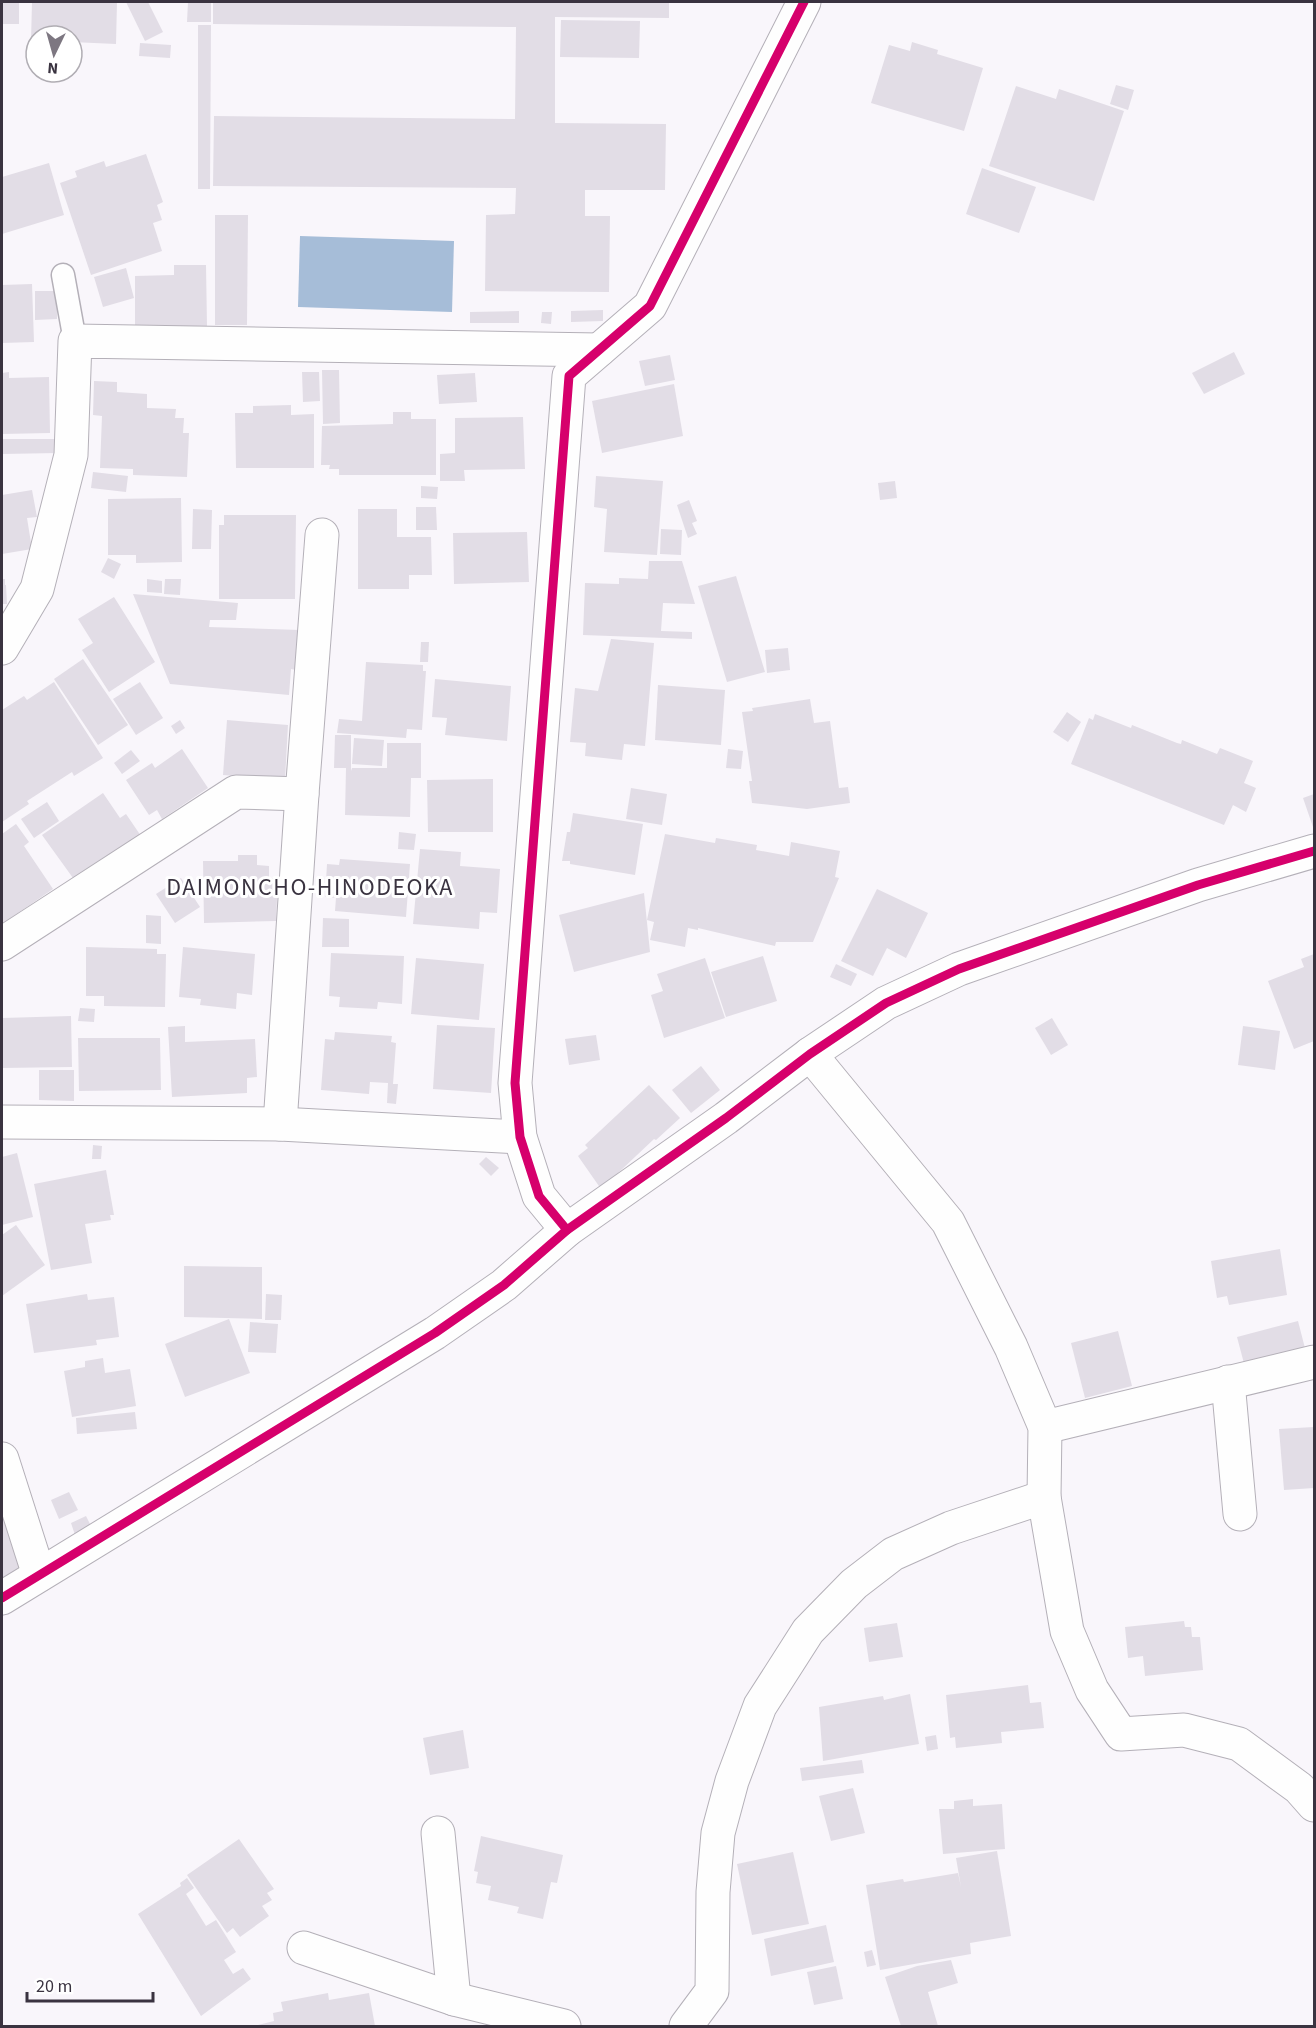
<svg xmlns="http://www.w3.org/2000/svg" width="1316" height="2028" font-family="'Source Sans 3',sans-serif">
<rect width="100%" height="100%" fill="#f9f6fb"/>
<!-- water -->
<path fill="#a6bdd8" d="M300 236 454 241 452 312 298 307Z"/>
<!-- building -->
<g fill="#e2dde6">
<rect x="2" y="2" width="17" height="22"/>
<path d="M32 2H117L116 44 72 42V36H36V41H31Z"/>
<path d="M126 2H148L163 32 145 41Z"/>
<path d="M188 2H211V22H187Z"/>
<path d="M213 2H669V18L555 17V123L666 124 665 190H585V216H610L609 292 485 291 486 215 515 214 516 188 213 186 214 116 515 119 516 27 213 24Z"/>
<path d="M561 20 640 21 639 58 560 57Z"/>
<path d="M198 25H211L210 189H198Z"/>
<path d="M912 42 938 50 937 54 983 68 964 131 871 103 889 45 910 51Z"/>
<path d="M140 43 171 45 170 58 139 56Z"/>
<path d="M1116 85 1134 90 1128 110 1110 104Z"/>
<path d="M1016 86 1056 99 1059 89 1124 111 1094 201 989 166Z"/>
<path d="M146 154 163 202 157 205 162 220 153 223 162 251 91 275 60 183 77 177 75 171 104 161 106 167Z"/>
<path d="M49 163 64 215 2 234V177Z"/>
<path d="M982 168 1036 187 1019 233 966 214Z"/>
<path d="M215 215H248L247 325H215Z"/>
<path d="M174 265H206L207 326 135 328V276L174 275Z"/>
<path d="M126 268 134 298 103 307 94 277Z"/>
<path d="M32 284 34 342 2 343V285Z"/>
<path d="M35 291H57V319L35 320Z"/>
<path d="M603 310V321L571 322V311Z"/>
<path d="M519 311V323H470V312Z"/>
<path d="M542 312H552L551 324 541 323Z"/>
<path d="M1234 352 1245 374 1204 394 1192 373Z"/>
<path d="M670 355 675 380 645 386 639 361Z"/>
<path d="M322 370H339L340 423 323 424Z"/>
<path d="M9 372V378L49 377 50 433 2 434V373Z"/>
<path d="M302 372H319L320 401 303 402Z"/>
<path d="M475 373 477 402 439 404 437 375Z"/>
<path d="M94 381 117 382V392L147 394V408L176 409 175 418H184L183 433H189L187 477 133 475V469L100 468 102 416 93 415Z"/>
<path d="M674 384 683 436 602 453 592 401Z"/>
<path d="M291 405V415L314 414V468H236L235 413H253V406Z"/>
<path d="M393 412H411V419H436V475H339V469H329L330 465H321L322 426 393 424Z"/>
<path d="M523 417 525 469 464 470 465 481H440V454L455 453V418Z"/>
<path d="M2 439H57L58 453 2 454Z"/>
<path d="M93 472 128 476 126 492 91 488Z"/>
<path d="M596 476 663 481 657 555 604 552 607 509 594 507Z"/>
<path d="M895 481 897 498 880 500 878 483Z"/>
<path d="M421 486 438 487 437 499 421 498Z"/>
<path d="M32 490 37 517 27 518 32 549 2 554V495Z"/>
<path d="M181 498 182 562 136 563V555H108V499Z"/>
<path d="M689 500 697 521 692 523 697 534 688 538 677 505Z"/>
<path d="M416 507H436L437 530H416Z"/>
<path d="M193 509 212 510 211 549H192Z"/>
<path d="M358 509H397V537H431L432 575H409V589H358Z"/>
<path d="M224 515H296L295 599H219V525H224Z"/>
<path d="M661 529 682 530 681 555 660 554Z"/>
<path d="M527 532 529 582 454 584 453 533Z"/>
<path d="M108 558 121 564 114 579 101 572Z"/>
<path d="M649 561H682L695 604 663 603 661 631 692 632V639L583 635 585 583 619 584V578L648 579Z"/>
<path d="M736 576 765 672 727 682 698 586Z"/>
<path d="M2 579H5V585H6L7 604H2Z"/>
<path d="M147 579 162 581V593L147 592Z"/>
<path d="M165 579H181L180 595 164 594Z"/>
<path d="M133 594 238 603 236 620H210L209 627 300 630 296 670 291 669 289 695 170 684Z"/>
<path d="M114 597 155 662 109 692 82 650 93 643 78 619Z"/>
<path d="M611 639 654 643 645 746 624 744 622 760 585 756 586 743 570 742 575 688 598 691Z"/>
<path d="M421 642H429L428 662H420Z"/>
<path d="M788 648 790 670 767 673 765 650Z"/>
<path d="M83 659 128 725 98 745 54 679Z"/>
<path d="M366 662 423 665V671H426L422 730 407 729 406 738 337 733 339 719 362 721Z"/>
<path d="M435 679 511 686 507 741 445 735 447 718 432 717Z"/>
<path d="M54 682 103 758 74 776 72 772 27 801 29 804 2 822V710L24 696 27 700Z"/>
<path d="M140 682 163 718 136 735 113 699Z"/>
<path d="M658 685 725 690 721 745 655 740Z"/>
<path d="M810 699 814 723 830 721 839 788 848 787 850 803 807 809 752 803 749 781H752L742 712 753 711 752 708Z"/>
<path d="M1067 712 1081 722 1068 742 1053 732Z"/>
<path d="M1095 714 1131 728 1132 725 1177 743 1181 744 1182 740 1217 754 1220 748 1253 761 1244 783 1256 788 1246 812 1233 805 1224 825 1071 764 1089 718 1093 720Z"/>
<path d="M180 720 185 728 176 734 171 726Z"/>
<path d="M227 720 288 725 285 780 223 775Z"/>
<path d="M335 735H351V771L352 768H387V743H421V778H411L410 817 345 815 346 768H334Z"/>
<path d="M354 738 384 740 382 766 352 764Z"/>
<path d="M182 749 208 788 162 819 157 810 149 815 126 780 152 763 155 768Z"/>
<path d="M728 749 743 751 741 769 726 768Z"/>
<path d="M131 750 140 761 122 774 114 763Z"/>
<path d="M493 779V832H428L427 780Z"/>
<path d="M631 788 667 794 662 825 626 819Z"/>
<path d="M103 793 120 818 126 814 141 836 110 861 106 856 73 878 42 835Z"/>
<path d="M1314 794V830L1303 798Z"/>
<path d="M47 802 59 821 34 838 21 819Z"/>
<path d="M573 813 643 824 635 875 570 864V861H562L567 832H570Z"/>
<path d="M16 824 29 842 24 846 53 889 2 924V856L3 855 2 834Z"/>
<path d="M399 832 416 834 414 850 398 849Z"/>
<path d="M665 834 715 843 716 838 757 845 756 850 789 856 791 842 840 851 835 877 839 878 813 942H776L775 946 698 928V930L688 928 685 947 650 940 654 922 647 920Z"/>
<path d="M420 849 461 852 460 866 500 869 497 913 480 912 479 929 413 924Z"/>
<path d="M238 855H257V865L269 866V878H278L276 921 204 923 203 861H238Z"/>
<path d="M340 859 410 864 406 917 335 911 336 898 325 897 327 864 339 865Z"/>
<path d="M181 878 200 907 175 923 156 894Z"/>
<path d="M877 889 928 913 906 958 887 948 873 976 841 961Z"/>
<path d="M644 893 650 952 574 972 559 915Z"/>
<path d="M146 915 161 916V944L146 943Z"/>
<path d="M323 918 349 919V947H322Z"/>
<path d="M86 947 157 949V954H166L165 1007 104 1006V996H86Z"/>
<path d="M183 947 255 954 252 995 237 993 236 1009 200 1005 201 999 179 997Z"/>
<path d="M331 953 404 956 402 1004 378 1002 377 1009 339 1007 340 997 329 996Z"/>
<path d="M1314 954V1041L1294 1049 1268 981 1304 967 1301 959Z"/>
<path d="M763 956 777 1001 726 1017 711 972Z"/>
<path d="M416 958 484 964 479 1020 411 1014Z"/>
<path d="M705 958 725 1018 664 1038 651 995 663 991 657 974Z"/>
<path d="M836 964 857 974 851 986 830 977Z"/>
<path d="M80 1008 95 1009 94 1022 78 1021Z"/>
<path d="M71 1016 72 1067 2 1068V1018Z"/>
<path d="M1052 1018 1068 1045 1051 1055 1035 1028Z"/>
<path d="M437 1025 495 1028 491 1093 433 1089Z"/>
<path d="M185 1026V1042L255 1039 257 1077 247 1078V1093L172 1097 168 1027Z"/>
<path d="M1243 1026 1280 1031 1275 1070 1238 1065Z"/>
<path d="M335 1032 392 1036 391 1042 396 1043 393 1084H398L396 1104 387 1103 388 1083 370 1082 369 1094 321 1090 325 1039 334 1040Z"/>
<path d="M596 1035 600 1060 569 1065 565 1039Z"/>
<path d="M78 1038H160L161 1090 79 1091Z"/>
<path d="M701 1066 720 1090 691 1113 672 1090Z"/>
<path d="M39 1070H74V1101L39 1100Z"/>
<path d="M649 1085 680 1118 656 1140 654 1139 601 1189 578 1156 588 1148 585 1145Z"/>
<path d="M93 1145 102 1146 101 1159H92Z"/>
<path d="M17 1153 33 1217 2 1225V1157Z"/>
<path d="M486 1157 499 1168 491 1176 479 1164Z"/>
<path d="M106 1170 114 1215H110L111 1220 85 1224 92 1263 51 1270 34 1184Z"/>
<path d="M16 1225 45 1265 2 1296V1235Z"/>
<path d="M1280 1249 1287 1295 1229 1305 1227 1296 1217 1298 1211 1261Z"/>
<path d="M184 1266 262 1267V1319L184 1317Z"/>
<path d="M87 1294 88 1300 114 1297 119 1337 96 1340 97 1345 34 1353 26 1304Z"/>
<path d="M266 1294 282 1295 281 1320H265Z"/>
<path d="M229 1319 250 1373 185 1397 165 1344Z"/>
<path d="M1298 1321 1307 1356 1246 1371 1237 1337Z"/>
<path d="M250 1322 278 1324 276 1353 248 1352Z"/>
<path d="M1118 1331 1132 1386 1085 1398 1071 1343Z"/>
<path d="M103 1358 105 1373 130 1369 136 1406 72 1417 64 1371 85 1367V1361Z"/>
<path d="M135 1412 137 1429 77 1434 76 1418Z"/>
<path d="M1314 1427V1488L1284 1490 1279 1429Z"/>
<path d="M2 1488 23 1567 2 1580Z"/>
<path d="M69 1492 78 1510 59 1519 51 1500Z"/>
<path d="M86 1516 92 1528 75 1535 71 1523Z"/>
<path d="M1184 1621 1185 1627H1191L1192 1637H1200L1203 1670 1145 1676 1143 1656 1128 1658 1125 1627Z"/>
<path d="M897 1623 903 1657 869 1662 864 1628Z"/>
<path d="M1028 1685 1030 1703 1041 1702 1044 1728 1001 1732 1002 1743 956 1748 955 1737 950 1738 946 1695Z"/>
<path d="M910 1694 919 1744 823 1761 819 1707 883 1696 884 1700Z"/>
<path d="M463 1730 469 1768 430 1775 423 1738Z"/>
<path d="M936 1735 938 1749 927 1751 925 1737Z"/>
<path d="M862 1760 864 1773 802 1781 800 1768Z"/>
<path d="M853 1788 865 1833 831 1841 819 1796Z"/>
<path d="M973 1799V1806L1002 1804 1005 1849 943 1854 939 1809H954V1801Z"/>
<path d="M481 1836 563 1855 557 1883 551 1882 543 1919 517 1913 519 1907 488 1900 491 1886 476 1883 478 1872 474 1871Z"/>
<path d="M239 1839 274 1889 267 1893 272 1900 262 1906 269 1916 240 1937 233 1928 227 1933 187 1875Z"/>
<path d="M997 1851 1011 1936 970 1943 971 1954 880 1970 866 1885 903 1879 904 1882 958 1873 961 1887 956 1858Z"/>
<path d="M793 1852 809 1924 752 1935 737 1864Z"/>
<path d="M187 1878 194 1888 186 1894 206 1926 216 1920 236 1952 224 1960 233 1974 243 1968 251 1979 201 2016 138 1914 181 1886 180 1883Z"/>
<path d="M826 1925 834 1962 771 1976 764 1939Z"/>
<path d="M872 1950 876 1965 867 1967 864 1952Z"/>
<path d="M951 1960 958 1983 928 1992 938 2026H901L885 1977 917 1966Z"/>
<path d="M836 1966 843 1999 814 2005 807 1972Z"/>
<path d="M328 1993 329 2000 369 1993 375 2026H254L274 2021 273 2013 283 2011 281 2002Z"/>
</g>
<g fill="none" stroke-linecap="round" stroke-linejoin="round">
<!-- service casing -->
<g stroke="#b4b0b8" stroke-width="25">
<path id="service" d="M63 275 75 341"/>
</g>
<!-- minor casing -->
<g stroke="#b4b0b8" stroke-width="35">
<g id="minor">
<path d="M2 648 37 589 71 455 75 341 599 350"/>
<path d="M2 944 236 792 302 794"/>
<path d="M810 1054 948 1222 1011 1347 1045 1427 1044 1497 1067 1631 1092 1690 1121 1734 1184 1730 1239 1744 1299 1788 1314 1805"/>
<path d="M2 1122 280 1124 520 1137"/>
<path d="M280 1124 302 794 322 535"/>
<path d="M567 1230 539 1196 520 1137 515 1083 569 376 650 306 804 2"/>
<path d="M1228 1382 1240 1514"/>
<path d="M1045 1427 1314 1362"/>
<path d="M2 1459 39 1575"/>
<path d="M438 1833 454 1999"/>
<path d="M304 1948 454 1999 564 2026"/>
<path d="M686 2026 712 1991 713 1892 718 1833 732 1781 760 1706 808 1631 854 1584 893 1554 951 1528 1044 1497"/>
</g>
</g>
<!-- tertiary casing -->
<g stroke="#b4b0b8" stroke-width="35">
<path id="tertiary" d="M2 1598 435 1333 504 1285 567 1230 726 1118 810 1054 886 1003 959 969 1198 885 1314 851"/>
</g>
<!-- service -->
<use href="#service" stroke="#fefefe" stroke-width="22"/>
<!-- minor -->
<use href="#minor" stroke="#fefefe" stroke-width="33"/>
<!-- tertiary -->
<use href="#tertiary" stroke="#fefefe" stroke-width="33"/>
<!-- cycleway casing -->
<g stroke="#fff" stroke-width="13">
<g id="cycleway">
<path d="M567 1230 539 1196 520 1137 515 1083 569 376 650 306 804 2"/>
<path d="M2 1598 435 1333 504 1285 567 1230 726 1118 810 1054 886 1003 959 969 1198 885 1314 851"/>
</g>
</g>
<!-- cycleway -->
<use href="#cycleway" stroke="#d6006c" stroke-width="9"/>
</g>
<g text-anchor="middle" stroke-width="6" stroke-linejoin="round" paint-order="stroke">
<!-- quarter labels -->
<g font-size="24" letter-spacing="1.5" fill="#3a3340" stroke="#fff">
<text x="310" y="895">DAIMONCHO-HINODEOKA</text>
</g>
</g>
<!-- border -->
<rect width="1316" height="2028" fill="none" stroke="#3a3340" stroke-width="6"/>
<!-- north arrow -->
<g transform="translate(54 54) rotate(185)"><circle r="28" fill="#ffffff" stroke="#b0adb3" stroke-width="1.5"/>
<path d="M0-4.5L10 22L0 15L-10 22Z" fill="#7d7781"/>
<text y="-9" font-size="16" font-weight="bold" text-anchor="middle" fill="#3a3340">N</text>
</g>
<!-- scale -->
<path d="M27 1992v9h126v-9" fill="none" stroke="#3a3340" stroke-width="3"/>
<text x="36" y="1992" font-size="18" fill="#3a3340" stroke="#ffffff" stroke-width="4.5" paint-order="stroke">20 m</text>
</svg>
